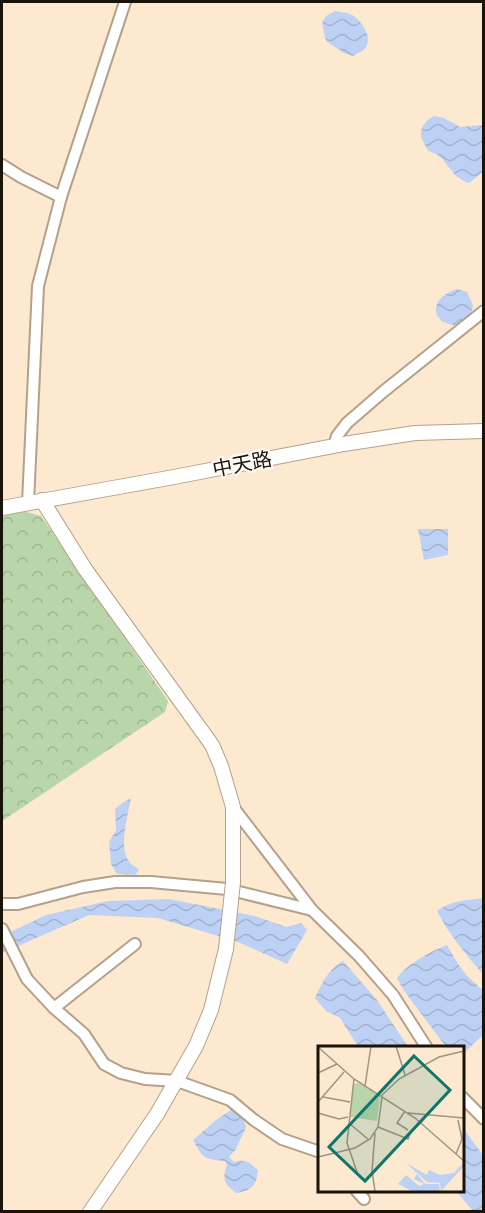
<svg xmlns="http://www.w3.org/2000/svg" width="485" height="1213" font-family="'DejaVu Sans','Noto Sans SC',sans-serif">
<defs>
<pattern id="park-crowns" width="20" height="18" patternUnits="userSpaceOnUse" patternTransform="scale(1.5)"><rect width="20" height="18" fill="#b8d6a9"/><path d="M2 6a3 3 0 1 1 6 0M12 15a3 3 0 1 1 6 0" fill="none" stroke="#9eb790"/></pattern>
<pattern id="water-waves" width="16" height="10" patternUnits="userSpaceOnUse" patternTransform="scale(1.5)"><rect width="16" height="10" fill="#bdd1f4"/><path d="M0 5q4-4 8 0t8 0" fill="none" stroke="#a2b3d0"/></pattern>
</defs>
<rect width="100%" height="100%" fill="#fde9d0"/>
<!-- park -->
<path fill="url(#park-crowns)" d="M23 511 41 516 168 701 165 712 2 821V515Z"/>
<!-- water -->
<g fill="url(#water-waves)">
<path d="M335 11C340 12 345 12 350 14 360 18 373 36 366 47 363 51 357 53 353 56L344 53 326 41 322 23 326 16Z"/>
<path d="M434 116 444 118 460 127 483 125V172L469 183C451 177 450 165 438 155 435 153 432 153 429 151 426 148 426 147 424 143 417 132 423 122 434 116Z"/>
<path d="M457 289 467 292 473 305 471 314 457 325C445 325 432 318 437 304 440 296 449 292 457 289Z"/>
<path d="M418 529H448V555L424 560Z"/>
<path d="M131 798C128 815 119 844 128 860 130 864 136 867 139 870L135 875 117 874 111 864 109 842 116 830 115 809 121 804Z"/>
<path d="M483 898H484L483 974C466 955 449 934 437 911 449 901 468 900 483 898Z"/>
<path d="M169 899 255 916 286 927 301 923 307 930 287 964 238 942 158 918 89 915 2 953V936L46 915 108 901Z"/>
<path d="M447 945C459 966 464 975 483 990V1035L463 1054 462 1048H448L443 1043 405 992 397 979C403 966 433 950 447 945Z"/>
<path d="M343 961 377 1000 409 1048H359L340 1018 326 1011 315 998C321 985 329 968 343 961Z"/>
<path d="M232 1109 243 1118 246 1127 236 1149 229 1157 234 1162C246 1159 249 1162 258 1170 256 1187 252 1190 236 1193 224 1184 222 1179 227 1165L225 1161C203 1159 204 1159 193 1140L216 1120Z"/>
<path d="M463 1128 483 1155V1211H473L456 1191 462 1190Z"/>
</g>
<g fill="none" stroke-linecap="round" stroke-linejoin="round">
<!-- minor casing -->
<g stroke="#b3a18a" stroke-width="14">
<g id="minor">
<path d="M2 165 21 177 61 197"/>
<path d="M334 446 337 436 347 423 384 391 484 311"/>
<path d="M28 503 38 286 61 197 125 2"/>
<path d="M233 807 312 910 359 956 393 995 427 1048"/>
<path d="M2 904H18L83 887 115 882H151L227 889 312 910"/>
<path d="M2 929 27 979 54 1008 84 1034 104 1064 121 1073 145 1079 177 1081 230 1100 254 1120 282 1139 320 1152"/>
<path d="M54 1008 135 944"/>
<path d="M462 1097 484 1119"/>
<path d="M356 1190 364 1199"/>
</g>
</g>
<!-- major casing -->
<g stroke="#b3a18a" stroke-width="16">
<g id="major">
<path d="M42 500 85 569 212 745 221 766 233 807V882"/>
<path d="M2 508 174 477 344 444 415 433 484 431"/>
<path d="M90 1212 157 1114 196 1046 211 1010 226 949"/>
</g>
</g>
<!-- minor -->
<use href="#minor" stroke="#fff" stroke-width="10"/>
<!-- major -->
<use href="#major" stroke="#fff" stroke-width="14"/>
<!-- major-bridge casing -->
<g stroke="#b3a18a" stroke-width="16" stroke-linecap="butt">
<path id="major-bridge" d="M226 949 233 882"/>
</g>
<!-- major-bridge -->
<use href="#major-bridge" stroke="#fff" stroke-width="14"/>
</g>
<g text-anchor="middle" stroke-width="4.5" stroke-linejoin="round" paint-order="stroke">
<!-- street labels -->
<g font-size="20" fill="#19130a" stroke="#fdf9f4">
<text transform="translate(242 464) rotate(-11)" y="7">中天路</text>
</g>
</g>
<!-- overview -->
<g transform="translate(318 1046)">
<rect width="146" height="146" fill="#fde9d0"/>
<path d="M41 37 62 50 59 75 32 71 35 38Z" fill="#b8d6a9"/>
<path d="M88 117 109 129 111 124 122 129 136 127 145 117V121L123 145 122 137 109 136ZM99 128 107 138H121L122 145H94L80 138 88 129 101 140 106 138 96 133Z" fill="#bdd1f4"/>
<path fill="none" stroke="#a29381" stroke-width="1.5" d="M78 0 87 29M0 1 36 33 97 72 146 115M0 27 19 18M36 33 29 97 39 126M47 40 53 0M63 50 81 33 121 11 146 5M5 51 32 56M0 56 26 26M87 65 79 77 90 84M0 67 21 73 30 71M90 67 146 72M32 78 51 94M60 81 90 93 92 88M57 87 54 125 57 145M138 108 144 93 140 74M0 111 37 102 52 93 60 81 64 51"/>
<path fill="#0f766e" fill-opacity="0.15" stroke="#0f766e" stroke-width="3" d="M96 10 132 44 47 135 11 101Z"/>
<rect width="146" height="146" fill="none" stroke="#19130a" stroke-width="3"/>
</g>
<!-- border -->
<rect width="485" height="1213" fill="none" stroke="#19130a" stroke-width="6"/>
</svg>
